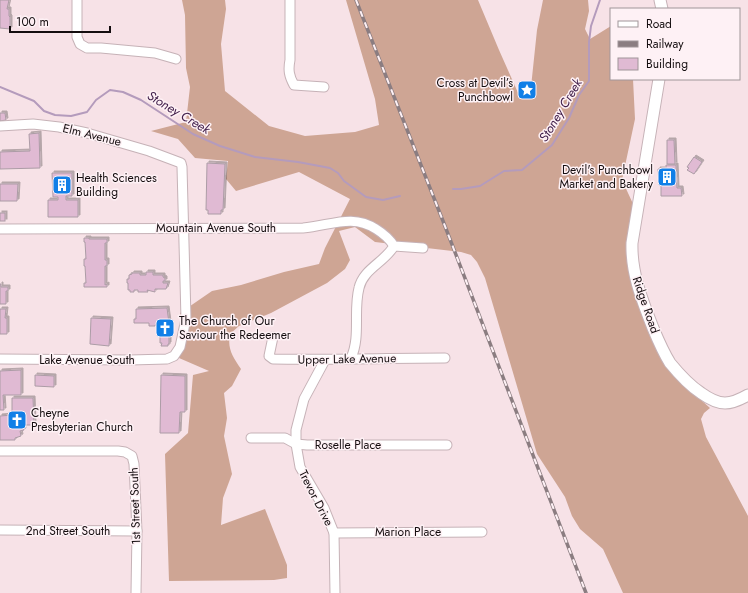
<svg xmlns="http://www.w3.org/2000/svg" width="748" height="593" font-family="Jost,sans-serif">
<defs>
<filter id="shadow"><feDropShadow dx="2" dy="-2" stdDeviation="0" flood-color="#0004"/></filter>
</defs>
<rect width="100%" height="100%" fill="#f7e2e7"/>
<!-- forest -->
<path fill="#cea594" d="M182 0H225L226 9 221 44 225 91 269 126 305 136 355 132 379 125 375 99 346 0H478L499 50 519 95 531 87 537 30 543 0H588L589 11 585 29 590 39 611 26V79H633L635 119 622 180 634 206 628 262 651 336 673 375 710 408 704 413 701 419 706 437 748 516V593H623L603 549 580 529 572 516 565 497 537 454 485 278 477 262 471 255 461 252 375 242 355 227 339 231 350 260 345 269 327 283 271 313 239 326 230 334C227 349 233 357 241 369L232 386 224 393 227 418 224 436 232 474 223 498 221 525 265 509 287 565V578L274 580 169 581 165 454 188 433 193 375 209 371 179 358 181 350 180 313 212 291 241 285 284 272 319 264 325 248 350 199 299 172 236 191 226 179 228 161 195 158 178 139 151 131 186 122 190 87 186 68 185 15Z"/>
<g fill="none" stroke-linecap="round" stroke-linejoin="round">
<!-- stream -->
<g stroke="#b49bbc" stroke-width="2">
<path d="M0 87 34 101 44 111 55 115 71 116 87 112 96 100 110 90 123 92 141 100 193 134 220 146 255 157 298 162 330 168 338 173 344 181 366 197 383 200 400 196"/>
<path d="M453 189H461L480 186 504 171 522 170 552 145 569 118 579 95 589 81V42L591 26 600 0"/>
</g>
</g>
<!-- building -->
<g fill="#e0bad3" stroke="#ac9ca6" filter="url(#shadow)">
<path d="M0 0H9L7 9H9V16L10 17V29L0 28Z"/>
<path d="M0 113H5L6 120 0 121Z"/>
<path d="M39 133 40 168 0 169V152L30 151 29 134Z"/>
<path d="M667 140H674L675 164H667Z"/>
<path d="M694 157 702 162 694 174 687 170 689 168 687 167Z"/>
<path d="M207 163 225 164 223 210H221V214H208V210H206Z"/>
<path d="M666 165H676L677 188H681L682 196H661V185H659L658 169H666Z"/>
<path d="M52 173H72V196H66V200H78V217H48V200H58V197H53Z"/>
<path d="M0 184H18L17 201H0Z"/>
<rect x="0" y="213" width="5" height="8"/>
<path d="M84 238H89V239H107V243H105V260H107V266H105V285L107 284V287H84V283H86L85 266H84V259H86L85 242H84Z"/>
<path d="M146 272H153V275H163V277L165 278V281H163V283H168L166 289H155V292L147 290 148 292H138V290H134V292H130V290H128V283H127V279H129V275L132 274V273H140V275H146Z"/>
<path d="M0 284H1V287H8V291H6V304H0Z"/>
<path d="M167 308 169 323H171V331H169V344H168V346H161L162 343H160V330H158V325H155V326H149V323H134V319H136V309Z"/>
<path d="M0 309H6L5 318H7V334H0Z"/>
<path d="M91 318 111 319 109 346 90 344Z"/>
<path d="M21 370V395H3L4 410H0V371Z"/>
<path d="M35 375 54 376V387L35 386Z"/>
<path d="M161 375 185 376V412H180L179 433H160Z"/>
<path d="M12 398H33L34 425H23L24 430 20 431 21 436 15 438V440H0V416L12 415Z"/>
</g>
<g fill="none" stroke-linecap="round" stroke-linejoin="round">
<!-- minor casing -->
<g stroke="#c6b2b7" stroke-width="11">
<g id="minor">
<path d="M77 0V37L80 44 87 48H101L155 53 176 59"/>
<path d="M290 0V60C288 70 289 76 294 85L324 87"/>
<path d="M0 126 33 124 59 127 87 133 149 151 181 163 182 167 186 319 180 347 174 356 167 359 130 360 0 359"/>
<path d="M0 229 303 228C330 226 352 213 376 229 384 234 389 238 394 246L423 248"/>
<path d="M273 337 269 356 273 359C331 360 388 358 445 358"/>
<path d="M351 358C361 336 353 311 359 288 363 269 385 262 394 246"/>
<path d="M325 360 304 399 296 430V444L300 467 324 508 334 533 335 593"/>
<path d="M251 438H285L296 444 307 445H447"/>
<path d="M0 451H118L125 452 132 456 134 464 137 531 136 593"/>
<path d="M0 530 137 531"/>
<path d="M334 533 482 532"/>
</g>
</g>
<!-- major casing -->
<g stroke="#c6b2b7" stroke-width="13">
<g id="major">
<path d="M660 0 662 9"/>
<path d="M659 79 632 243C631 273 642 300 653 328 658 340 663 352 670 363 679 374 689 385 701 393 708 398 716 403 725 403 733 403 741 399 748 395"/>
</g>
</g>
<!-- minor -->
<use href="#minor" stroke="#fff" stroke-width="9"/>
<!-- major -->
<use href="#major" stroke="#fff" stroke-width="11"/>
<!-- rail casing -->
<g stroke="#8b7d81" stroke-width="3.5">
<path id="rail" d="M356 0 443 221 586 593"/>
</g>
<!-- rail -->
<use href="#rail" stroke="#fef1f5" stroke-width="2" stroke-dasharray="6" stroke-linecap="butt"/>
</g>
<!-- icons -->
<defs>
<g id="sight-square" transform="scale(1)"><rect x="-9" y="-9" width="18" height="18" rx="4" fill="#117fe7" stroke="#fef1f5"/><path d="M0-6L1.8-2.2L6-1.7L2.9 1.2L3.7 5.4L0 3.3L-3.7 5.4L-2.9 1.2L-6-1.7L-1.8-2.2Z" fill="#fff"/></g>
<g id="building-square" transform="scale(1)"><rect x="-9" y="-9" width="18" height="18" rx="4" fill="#117fe7" stroke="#fef1f5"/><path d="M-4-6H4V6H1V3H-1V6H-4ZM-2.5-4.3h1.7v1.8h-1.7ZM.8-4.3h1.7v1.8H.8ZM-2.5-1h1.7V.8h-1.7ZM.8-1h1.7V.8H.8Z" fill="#fff"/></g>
<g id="church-square" transform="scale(1)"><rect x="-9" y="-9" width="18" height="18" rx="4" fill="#117fe7" stroke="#fef1f5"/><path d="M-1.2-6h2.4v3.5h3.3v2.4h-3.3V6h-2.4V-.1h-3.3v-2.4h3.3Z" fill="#fff"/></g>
</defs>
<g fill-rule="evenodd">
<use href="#sight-square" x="527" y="90"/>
<use href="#building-square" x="667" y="177"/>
<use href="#building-square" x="62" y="185"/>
<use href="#church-square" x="165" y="328"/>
<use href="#church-square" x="17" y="420"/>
</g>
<g text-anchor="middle" stroke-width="3" stroke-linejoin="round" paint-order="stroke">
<!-- poi labels -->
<g font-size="12" fill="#140d0f" stroke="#fef1f5" text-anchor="start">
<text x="513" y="87" text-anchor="end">Cross at Devil’s<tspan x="513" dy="14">Punchbowl</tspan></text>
<text x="653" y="174" text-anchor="end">Devil's Punchbowl<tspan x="653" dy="14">Market and Bakery</tspan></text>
<text x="76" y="182">Health Sciences<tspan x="76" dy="14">Building</tspan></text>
<text x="179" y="325">The Church of Our<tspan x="179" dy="14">Saviour the Redeemer</tspan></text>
<text x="31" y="417">Cheyne<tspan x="31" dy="14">Presbyterian Church</tspan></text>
</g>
<!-- street labels -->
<g font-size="12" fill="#140d0f" stroke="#fef1f5">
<text transform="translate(92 135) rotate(14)" y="4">Elm Avenue</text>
<text x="216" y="232">Mountain Avenue South</text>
<text transform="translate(646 305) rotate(71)" y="4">Ridge Road</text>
<text transform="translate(347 359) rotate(-1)" y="4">Upper Lake Avenue</text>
<text x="87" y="364">Lake Avenue South</text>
<text x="348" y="449">Roselle Place</text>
<text transform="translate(316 498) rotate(63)" y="4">Trevor Drive</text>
<text transform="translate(135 506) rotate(-92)" y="4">1st Street South</text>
<text x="68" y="535">2nd Street South</text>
<text x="408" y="536">Marion Place</text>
</g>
<!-- water labels -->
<g font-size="13" font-style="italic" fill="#42204c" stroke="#fef1f5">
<text transform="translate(560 110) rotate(-59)" y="5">Stoney Creek</text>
<text transform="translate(179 112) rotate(31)" y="5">Stoney Creek</text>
</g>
</g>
<!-- legend -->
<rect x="610" y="8" width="130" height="72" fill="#fef1f5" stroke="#a09699"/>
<rect x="618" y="21" width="20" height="6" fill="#ffffff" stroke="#a09699"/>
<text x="646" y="28" font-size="12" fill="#140d0f">Road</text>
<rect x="618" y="41" width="20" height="6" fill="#8b7d81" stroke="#a09699"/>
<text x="646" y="48" font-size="12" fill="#140d0f">Railway</text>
<rect x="618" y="58" width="20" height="12" fill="#e0bad3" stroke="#a09699"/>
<text x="646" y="68" font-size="12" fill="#140d0f">Building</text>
<!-- scale -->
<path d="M10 26v6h100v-6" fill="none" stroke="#140d0f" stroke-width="2"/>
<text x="16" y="26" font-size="12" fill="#140d0f" stroke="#fef1f5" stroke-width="3" paint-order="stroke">100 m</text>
</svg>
